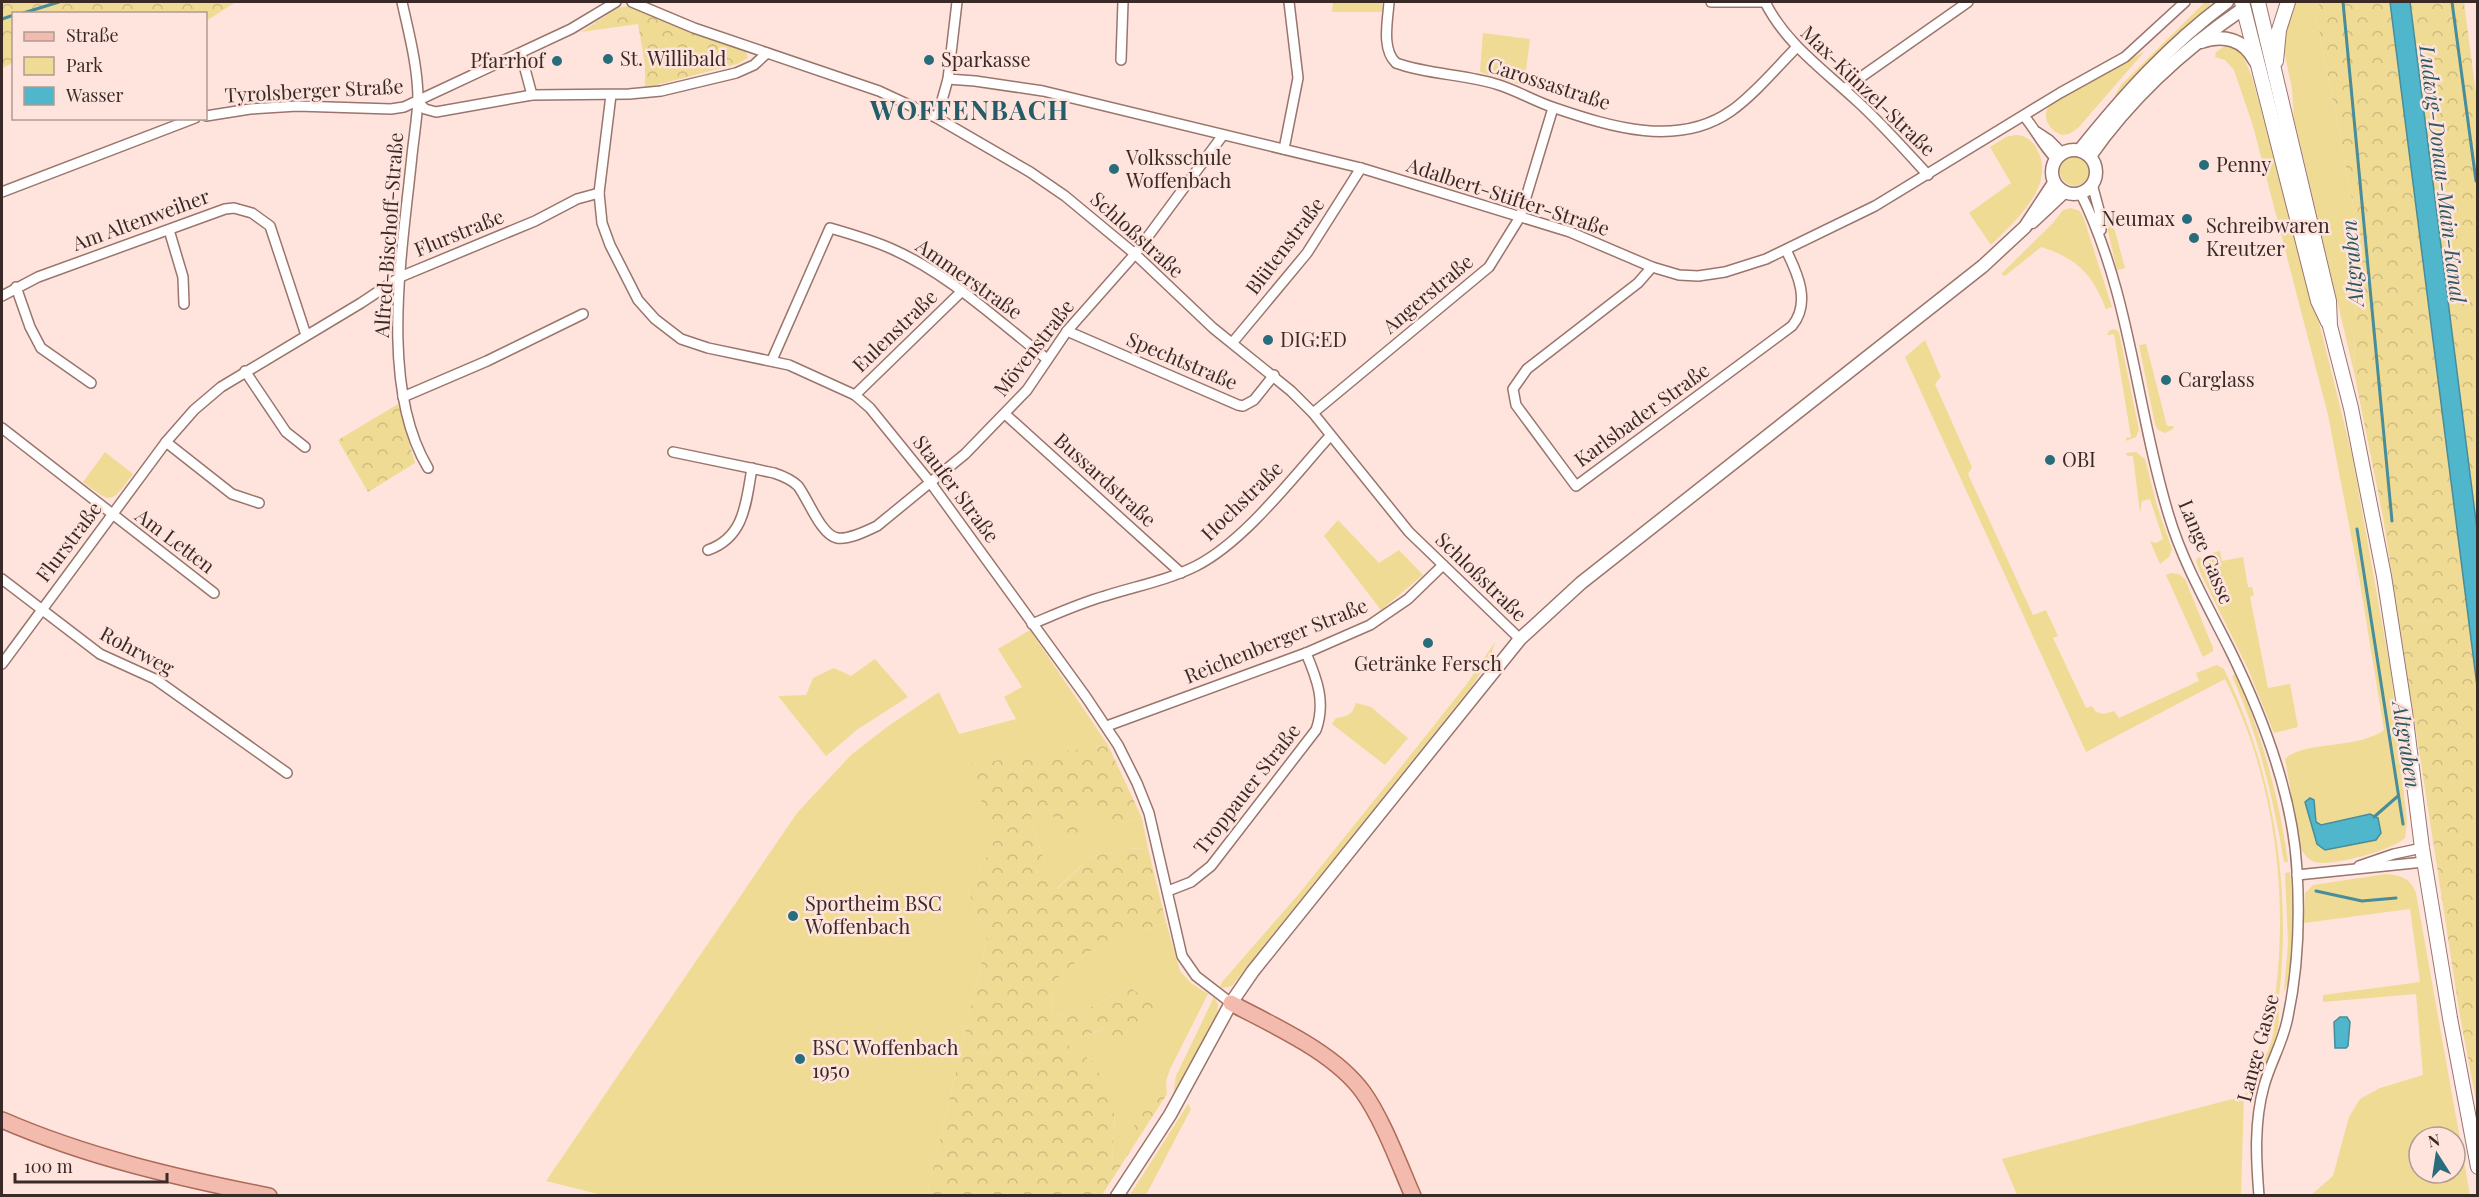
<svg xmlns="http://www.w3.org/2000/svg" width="2479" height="1197" font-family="'Playfair Display',serif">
<defs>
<pattern id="forest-crowns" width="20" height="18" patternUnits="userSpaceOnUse" patternTransform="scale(1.5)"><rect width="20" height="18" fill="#efdb94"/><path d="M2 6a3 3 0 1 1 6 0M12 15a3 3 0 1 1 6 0" fill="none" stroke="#cebc80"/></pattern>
</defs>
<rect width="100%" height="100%" fill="#fee4dd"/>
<!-- green -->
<g fill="#efdb94" fill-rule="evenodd">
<path d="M1333 2H1382V12H1332Z"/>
<path d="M2205 2H2209L2211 8 2117 97 2115 95 2121 85Z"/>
<path d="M2293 2H2320L2316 15 2357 224 2354 372 2294 118 2292 89 2283 45V32Z"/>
<path d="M1483 33 1530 39 1524 86 1480 72Z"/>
<path d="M2228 44H2231L2242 53 2252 77 2321 330 2352 455 2391 673 2407 821 2405 838C2393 850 2331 867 2315 862 2308 860 2305 855 2301 849L2285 759C2302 741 2360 749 2384 730L2359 577 2328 415 2253 126 2234 70 2225 60 2215 57 2216 52ZM2316 809V822L2321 825 2370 814 2378 818 2317 844 2310 816Z"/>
<path d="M2145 51 2078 128 2069 134 2062 135C2047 130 2040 113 2052 103Z"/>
<path d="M2015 135C2024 134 2033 141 2037 149 2057 186 2014 222 1991 245L1969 213 2011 183 1990 147 2006 137Z"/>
<circle cx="2075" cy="171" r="15"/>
<path d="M2071 208 2080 211 2084 219 2112 307 2106 309C2092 274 2078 259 2041 247L2005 276 2001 274 2052 224 2063 210Z"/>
<path d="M2105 219 2112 220 2125 268 2117 270Z"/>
<path d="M2114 329 2119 332 2139 430 2136 437 2126 441V438L2131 437 2114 334 2107 335 2109 331Z"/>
<path d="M1925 340 1941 377 1935 384 1972 467 1968 474 2033 615 2046 610 2058 636 2053 638 2086 708 2092 706 2096 712 2103 714 2114 711 2119 718 2199 681 2196 673 2217 665 2224 669C2273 770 2292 885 2279 997 2278 1008 2280 1022 2277 1033 2272 1053 2262 1073 2254 1092L2244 1096 2241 1195H2017L2002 1159 2244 1096C2255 1078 2266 1059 2272 1039 2276 1026 2273 1012 2275 998 2289 892 2274 776 2225 679L2086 752 1905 357Z"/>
<path d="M2146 344 2167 426H2174L2173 429 2165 433 2158 430 2155 424 2139 345Z"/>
<path d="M105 452 133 474C111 503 113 505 83 482Z"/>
<path d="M2136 452 2145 459 2157 506 2172 549 2169 557 2160 564 2150 541 2156 543 2163 539 2150 499 2142 501 2140 513 2133 456H2127L2126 453Z"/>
<path d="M1338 520 1379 563 1399 550 1423 575 1381 610 1324 536Z"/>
<path d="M2220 551 2222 561 2243 557 2248 587H2252L2254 595 2250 597 2268 688 2290 684 2298 727 2274 733 2248 669 2200 572 2196 561 2198 557 2202 559 2208 554Z"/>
<path d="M2171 573 2179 574 2185 579 2213 648V651L2203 657 2166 575Z"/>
<path d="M1030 630 1108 745 973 764 993 846 968 890 987 939 927 1195 606 1196 546 1181 797 813 851 755 887 727 939 692 959 734 1016 719 1004 697 1022 687 998 649Z"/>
<path d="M1495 642 1490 658 1472 686 1232 986 1222 988 1220 986 1223 981 1298 895 1401 767 1466 685Z"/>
<path d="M875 659 908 697 858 729 826 756 778 696 806 695 813 678 834 668 851 676Z"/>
<path d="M2236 674C2262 735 2279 797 2288 862H2284C2273 797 2259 736 2232 676Z"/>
<path d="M1356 703 1371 707 1408 738 1385 765 1332 724 1336 718C1348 716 1352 715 1356 703Z"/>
<path d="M1028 805 1070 807 1123 822 1142 818 1148 848 1124 849 1091 857 1056 889 1041 852Z"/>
<path d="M2290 872C2293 906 2299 961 2284 992L2288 943 2285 873Z"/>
<path d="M2386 874C2401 875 2411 879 2416 893L2470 1195H2311L2333 1176 2349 1117 2360 1099 2380 1088 2423 1075 2416 994 2323 1002V995L2420 982 2410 909 2304 923 2305 893 2313 885ZM2419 1137H2455V1173H2419Z"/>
<path d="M1166 922 1180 971 1191 983 1208 994 1170 1069 1166 1081 1167 1094 1158 1089 1112 1161 1115 1117 1093 1062 1065 1044 1103 1029 1129 987 1082 1012 1052 1017 1051 983 1088 952Z"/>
<path d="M1214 997 1218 1004 1217 1014 1173 1097 1176 1076Z"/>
<path d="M1188 1104 1191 1109 1146 1195H1130Z"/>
</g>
<!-- forest -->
<g fill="url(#forest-crowns)">
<path d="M2 2H193L194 3 198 2H236L206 21V14H14L13 63 2 68Z"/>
<path d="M2320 2H2390L2477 686V1106L2460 1016 2383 517 2354 372 2357 224 2316 15Z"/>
<path d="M2410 2H2464L2477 102V529Z"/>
<path d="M628 6 736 47 746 52 748 58 737 64 645 88V65L638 24 581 32 618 8Z"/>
<path d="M398 404 415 463 368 492 338 440Z"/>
<path d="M1108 745 1142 818 1123 822 1070 808 1081 838 1066 848 1050 808 1028 805 1041 852 1057 889 1091 857 1124 849 1148 848 1166 922 1088 952 1051 983 1052 1017 1082 1012 1129 987 1153 1004 1154 1025 1123 1044 1102 1029 1066 1044 1093 1062 1106 1087 1115 1117 1112 1160 1158 1088 1167 1094 1102 1195H927L987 939 968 890 993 846 972 764Z"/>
</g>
<!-- water -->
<g fill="#50b6cc" stroke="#498c9a" stroke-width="1.5">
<path d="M2390 2H2410L2477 529V686Z"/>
<path d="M2310 798 2314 800 2316 822 2321 825 2370 814 2378 818 2381 833 2376 840 2325 850 2317 844 2305 802Z"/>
<path d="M2340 1017H2347L2350 1022 2348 1046 2346 1048H2335L2334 1022Z"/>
</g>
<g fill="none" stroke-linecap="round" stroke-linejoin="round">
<!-- stream -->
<g stroke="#498c9a" stroke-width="3">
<path d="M2343 2 2392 521"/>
<path d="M2452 2 2476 181"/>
<path d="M20 14 59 2"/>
<path d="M2 19 14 15"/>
<path d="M2357 529 2403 824"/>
<path d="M2374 817 2398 796"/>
<path d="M2316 891 2362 901 2396 898"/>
</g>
<!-- minor casing -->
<g stroke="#9a756b" stroke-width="12">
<g id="minor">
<path d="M402 2C409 34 418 67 418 100 417 118 414 137 412 155 403 247 378 385 428 468"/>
<path d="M632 2 694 28 879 91 937 118 1030 172 1065 196 1135 254 1213 328 1291 391 1313 413 1409 532 1520 639"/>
<path d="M1389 2C1388 20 1381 49 1396 63 1429 75 1466 74 1499 85 1518 91 1536 102 1555 108 1611 127 1678 148 1731 111 1755 94 1776 68 1797 47"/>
<path d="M1711 2H1766"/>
<path d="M1765 2C1786 44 1824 70 1858 102 1883 125 1905 150 1928 175"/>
<path d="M521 54 532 95"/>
<path d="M1121 60 1123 2"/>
<path d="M948 79 975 81 1043 91 1361 168 1570 232 1652 267 1679 275 1698 276 1725 272 1766 259 1875 206 2060 93 2125 57 2185 2"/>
<path d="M1844 89 1968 2"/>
<path d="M611 95 599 193 602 223 610 245 638 300 655 319 681 339 708 348 789 365 855 395 870 408 930 482 1086 697 1118 745 1137 783 1149 813 1182 956 1196 976 1231 1003"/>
<path d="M418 102 425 109 436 112 532 95 629 94 661 91 736 73 754 65 767 53"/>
<path d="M206 116 250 109 297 106 391 109 404 107 571 29 616 2"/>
<path d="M2024 116C2036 130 2042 145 2056 159"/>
<path d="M937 118 948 79 957 2"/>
<path d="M2037 132 2049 140 2062 153"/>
<path d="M1284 149 1298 78 1289 2"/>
<path d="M2092 184 2099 210 2101 230"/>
<path d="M2 192 195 118"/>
<path d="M2080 192C2131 294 2136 409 2169 516 2183 563 2208 606 2230 650 2262 715 2293 796 2297 870 2300 920 2298 972 2287 1021 2282 1044 2270 1064 2264 1086 2254 1122 2256 1159 2259 1196"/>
<path d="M169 230 183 277 184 304"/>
<path d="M1652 267 1638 283 1527 369 1513 389 1516 405 1576 486 1792 326C1811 303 1798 274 1786 250"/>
<path d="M16 287 30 327 41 348 91 383"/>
<path d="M2 296 38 277 225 209 234 208 252 213 270 226 306 335"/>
<path d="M1067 331 1238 405 1243 406 1254 400 1274 375"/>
<path d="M1233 342 1307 253 1361 168"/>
<path d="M772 360 830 228C851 234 872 240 892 249 949 274 998 321 1047 359"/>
<path d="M245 371 286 432 305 447"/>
<path d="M855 395 961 292"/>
<path d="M403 397 487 361 583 314"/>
<path d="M1313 413 1489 267 1520 217 1553 108"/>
<path d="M1005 414 1181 573"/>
<path d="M2 428 214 593"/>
<path d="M166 442 232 494 259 503"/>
<path d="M673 452 774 473C783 476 791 479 798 486 808 499 821 535 837 538 849 540 866 531 877 526L965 454 1027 390 1067 331 1135 254 1223 135"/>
<path d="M708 550C745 537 746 502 752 468"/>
<path d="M2 579 100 654 155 679 287 773"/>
<path d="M1032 624C1056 614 1080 603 1105 596 1136 586 1166 581 1196 566 1245 541 1293 477 1330 436"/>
<path d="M2 664 166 442 194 410 221 387 361 303 400 277 535 221 577 199 599 193"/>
<path d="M1107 726 1306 653 1370 625 1408 599 1443 565"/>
<path d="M2359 866 2394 854 2422 848"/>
<path d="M2297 875 2424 862"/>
<path d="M1168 891 1191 882 1211 866 1316 730C1326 702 1317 679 1306 653"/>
</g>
</g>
<!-- tertiary casing -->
<g stroke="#9a756b" stroke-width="15">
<g id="tertiary">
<path d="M2201 42C2223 34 2244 39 2255 61"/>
<circle cx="2074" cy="172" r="22"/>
<path d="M2080 150C2124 95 2171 43 2227 2"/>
<path d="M2090 156C2131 97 2184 49 2244 8"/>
<path d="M2032 222 2064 192"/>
<path d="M1117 1196 1170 1115 1231 1003 1253 971 1520 639 1581 583 1983 266 2025 227 2054 183"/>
</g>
</g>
<!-- secondary casing -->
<g stroke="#9a756b" stroke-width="16">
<g id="secondary">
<path d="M2242 2 2318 301 2328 322"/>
<path d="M2258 2 2329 301 2330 326 2351 408 2384 576 2405 712 2422 848 2450 1018 2478 1167"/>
<path d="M2276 61 2279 30 2288 2"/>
</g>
</g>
<!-- primary casing -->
<g stroke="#ad6a5a" stroke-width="18">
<g id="primary">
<path d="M1231 1003C1274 1026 1334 1052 1363 1092 1383 1120 1399 1164 1413 1196"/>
<path d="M2 1120C87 1157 178 1178 269 1196"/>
</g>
</g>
<!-- minor -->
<use href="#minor" stroke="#fff" stroke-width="9"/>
<!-- tertiary -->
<use href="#tertiary" stroke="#fff" stroke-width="12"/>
<!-- secondary -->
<use href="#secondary" stroke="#fff" stroke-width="14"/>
<!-- primary -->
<use href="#primary" stroke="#f3bbad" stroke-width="15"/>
</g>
<!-- markers -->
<g fill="#276d7c" stroke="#fee4dd" stroke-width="2">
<circle cx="608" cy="59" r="6"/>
<circle cx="929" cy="60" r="6"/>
<circle cx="557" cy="61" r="6"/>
<circle cx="2204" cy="165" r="6"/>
<circle cx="1114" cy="169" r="6"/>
<circle cx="2187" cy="219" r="6"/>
<circle cx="2194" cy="238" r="6"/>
<circle cx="1268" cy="340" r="6"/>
<circle cx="2166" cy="380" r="6"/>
<circle cx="2050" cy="460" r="6"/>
<circle cx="1428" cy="643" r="6"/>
<circle cx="793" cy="916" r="6"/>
<circle cx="800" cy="1059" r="6"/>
</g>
<g text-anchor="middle" stroke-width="5" stroke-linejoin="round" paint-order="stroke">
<!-- poi labels -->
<g font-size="20" fill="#3a2a27" stroke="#fee4dd" text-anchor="start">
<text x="620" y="66">St. Willibald</text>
<text x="941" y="67">Sparkasse</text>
<text x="545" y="68" text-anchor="end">Pfarrhof</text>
<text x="1126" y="165">Volksschule<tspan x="1126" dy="23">Woffenbach</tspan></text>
<text x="2216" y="172">Penny</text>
<text x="2175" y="226" text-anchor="end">Neumax</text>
<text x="2206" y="233">Schreibwaren<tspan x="2206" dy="23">Kreutzer</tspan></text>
<text x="1280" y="347">DIG:ED</text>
<text x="2178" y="387">Carglass</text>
<text x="2062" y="467">OBI</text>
<text x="1428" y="671" text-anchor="middle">Getränke Fersch</text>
<text x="805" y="911">Sportheim BSC<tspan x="805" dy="23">Woffenbach</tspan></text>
<text x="812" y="1055">BSC Woffenbach<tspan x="812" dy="23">1950</tspan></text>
</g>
<!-- street labels -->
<g font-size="20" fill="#3a2a27" stroke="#fee4dd">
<text transform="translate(1549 84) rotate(18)" y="7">Carossastraße</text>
<text transform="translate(314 91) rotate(-3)" y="7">Tyrolsberger Straße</text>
<text transform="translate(1868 91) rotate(44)" y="7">Max-Künzel-Straße</text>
<text transform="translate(1508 197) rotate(18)" y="7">Adalbert-Stifter-Straße</text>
<text transform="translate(141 220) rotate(-20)" y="7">Am Altenweiher</text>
<text transform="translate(459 233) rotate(-22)" y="7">Flurstraße</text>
<text transform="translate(389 235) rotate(-86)" y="7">Alfred-Bischoff-Straße</text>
<text transform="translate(1137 235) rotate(42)" y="7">Schloßstraße</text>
<text transform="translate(1285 246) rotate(-53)" y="7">Blütenstraße</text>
<text transform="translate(969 279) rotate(35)" y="7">Ammerstraße</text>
<text transform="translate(1428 294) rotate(-40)" y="7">Angerstraße</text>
<text transform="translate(895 331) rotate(-44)" y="7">Eulenstraße</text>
<text transform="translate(1034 348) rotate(-52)" y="7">Mövenstraße</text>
<text transform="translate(1182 361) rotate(23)" y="7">Spechtstraße</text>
<text transform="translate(1642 415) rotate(-36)" y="7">Karlsbader Straße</text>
<text transform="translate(1105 480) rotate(42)" y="7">Bussardstraße</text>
<text transform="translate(956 489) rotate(53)" y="7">Staufer Straße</text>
<text transform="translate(1242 501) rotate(-44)" y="7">Hochstraße</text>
<text transform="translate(175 541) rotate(37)" y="7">Am Letten</text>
<text transform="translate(69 542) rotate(-53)" y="7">Flurstraße</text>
<text transform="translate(2206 552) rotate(67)" y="7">Lange Gasse</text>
<text transform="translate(1481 577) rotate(44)" y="7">Schloßstraße</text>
<text transform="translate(1276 641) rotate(-22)" y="7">Reichenberger Straße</text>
<text transform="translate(137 651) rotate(28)" y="7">Rohrweg</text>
<text transform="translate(1247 789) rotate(-52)" y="7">Troppauer Straße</text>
<text transform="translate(2258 1048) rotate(-75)" y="7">Lange Gasse</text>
</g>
<!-- water labels -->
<g font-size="21" font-style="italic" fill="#2b5862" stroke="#fee4dd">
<text transform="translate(2442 174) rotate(83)" y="7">Ludwig-Donau-Main-Kanal</text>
<text transform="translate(2353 263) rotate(-95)" y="7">Altgraben</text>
<text transform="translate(2406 745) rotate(81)" y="7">Altgraben</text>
</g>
<!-- district labels -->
<g font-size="26" font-weight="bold" letter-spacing="1.5" fill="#255c68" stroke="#fee4dd">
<text x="970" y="120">WOFFENBACH</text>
</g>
</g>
<!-- border -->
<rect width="2479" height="1197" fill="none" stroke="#3a2a27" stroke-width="6"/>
<!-- legend -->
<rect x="12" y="12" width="195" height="108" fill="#fee4dd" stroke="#b09a94" stroke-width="1.5"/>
<rect x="24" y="32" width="30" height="9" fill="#f3bbad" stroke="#b09a94" stroke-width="1.5"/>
<text x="66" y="42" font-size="18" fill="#3a2a27">Straße</text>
<rect x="24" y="57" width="30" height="18" fill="#efdb94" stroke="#b09a94" stroke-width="1.5"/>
<text x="66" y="72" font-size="18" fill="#3a2a27">Park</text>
<rect x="24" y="87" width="30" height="18" fill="#50b6cc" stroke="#b09a94" stroke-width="1.5"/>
<text x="66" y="102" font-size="18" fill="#3a2a27">Wasser</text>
<!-- north arrow -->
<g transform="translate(2437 1155) rotate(348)"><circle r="28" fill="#fee4dd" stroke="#b09a94" stroke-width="1.5"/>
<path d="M0-4.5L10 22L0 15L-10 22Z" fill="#276d7c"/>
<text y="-9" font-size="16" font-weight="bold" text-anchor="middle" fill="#3a2a27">N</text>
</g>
<!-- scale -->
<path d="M15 1173v9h152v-9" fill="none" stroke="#3a2a27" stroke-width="3"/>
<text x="24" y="1173" font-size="18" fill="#3a2a27" stroke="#fee4dd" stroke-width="4.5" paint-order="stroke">100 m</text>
</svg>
